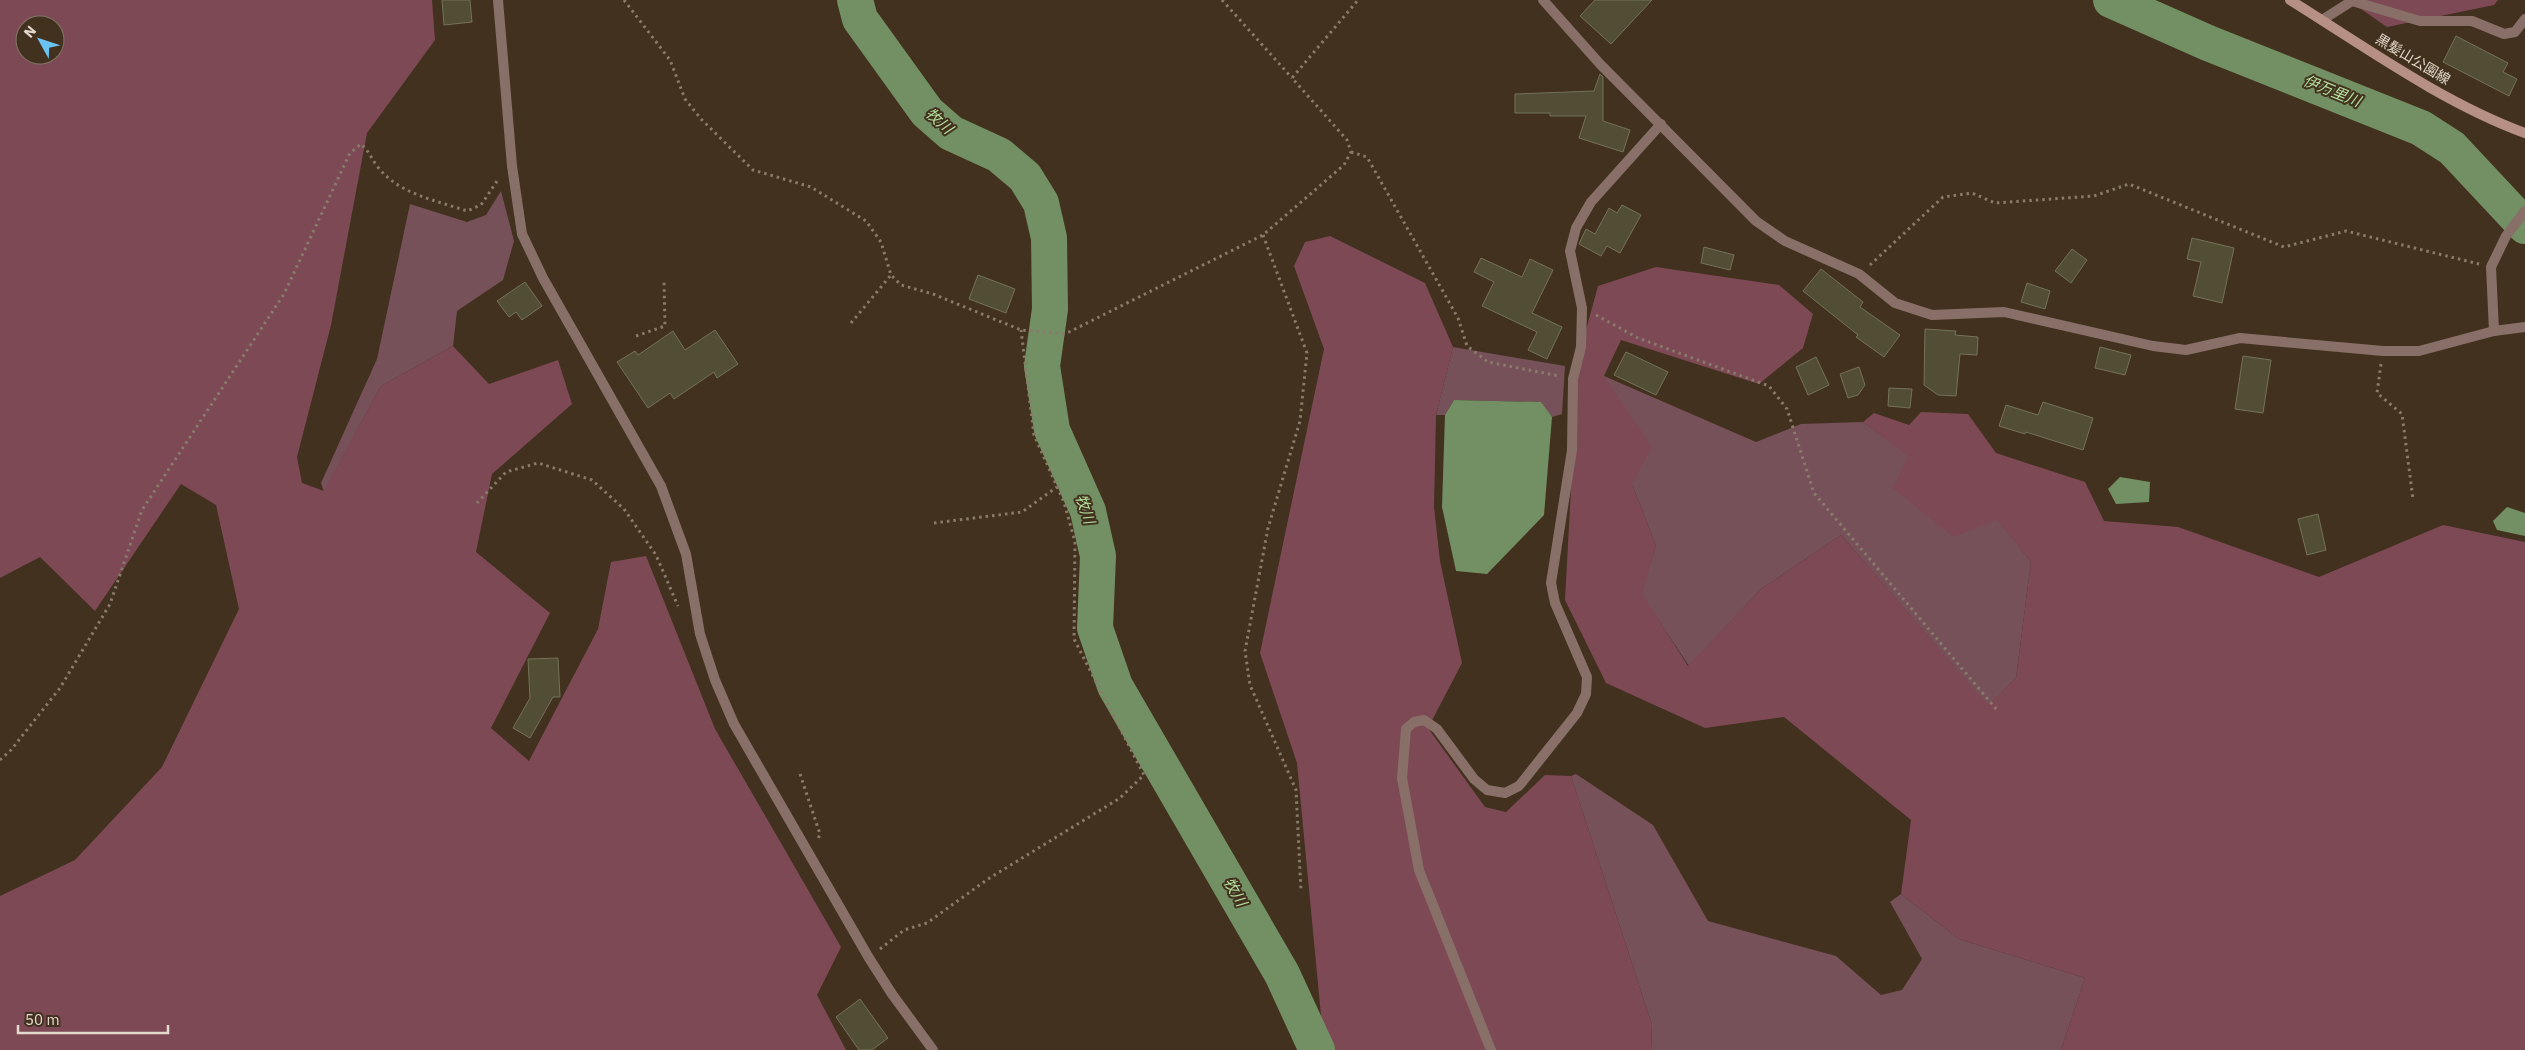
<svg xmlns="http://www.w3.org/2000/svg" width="2525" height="1050" font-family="'IBM Plex Sans','Noto Sans JP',sans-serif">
<rect width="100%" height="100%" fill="#42311e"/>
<!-- green -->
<g fill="#775159">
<path d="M501 191 514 241 503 280 457 311 453 346 381 386 324 492 321 483 377 359 410 204 467 222 486 215Z"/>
<path d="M1453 347 1565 366 1562 414 1552 417 1540 402 1454 400 1445 415H1436Z"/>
<path d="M1604 376 1756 442 1801 424 1863 422 1997 519 2031 562 2016 678 1988 706 1841 535 1761 589 1689 666 1641 594 1656 546 1632 484Z"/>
<path d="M1576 774 1653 825 1708 921 1836 956 1881 995 1902 990 1922 959 1890 902 1901 894 1959 939 2085 978 2061 1050H1651L1652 1025 1571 776Z"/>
</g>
<!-- forest -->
<g fill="#7d4955" fill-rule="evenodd">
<path d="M0 0H432L435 40 367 133 331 325 297 457 302 483 324 491 381 386 453 346 489 384 558 360 572 404 492 474 476 552 550 613 491 728 529 761 598 629 611 562 646 556 715 729 841 947 817 995 846 1050H0V896L75 860 162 767 239 609 216 505 181 484 95 611 40 557 0 578ZM25 25H55V55H25Z"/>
<path d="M2348 0H2498L2494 5 2387 27Z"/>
<path d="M1330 236 1425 283 1453 347 1436 415 1434 507 1440 561 1462 663 1428 728 1485 807 1506 812 1545 775 1571 776 1652 1025 1651 1050H1330L1322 1026 1297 763 1260 653 1324 349 1294 266 1305 242Z"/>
<path d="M1656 267 1779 285 1813 314 1803 348 1759 384 1621 340 1604 376 1652 447 1632 484 1656 546 1642 594 1688 666 1761 589 1841 535 1988 705 2016 678 2031 562 1997 520 1953 537 1893 488 1908 456 1863 422 1874 413 1909 425 1921 412 1968 414 1996 453 2085 482 2104 521 2178 527 2319 577 2443 525 2525 542V1050H2061L2085 978 1959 939 1901 894 1911 820 1784 717 1705 728 1606 683 1565 600 1578 359 1598 286Z"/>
</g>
<!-- water -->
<g fill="#729063">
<path d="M1454 400 1541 402 1552 417 1544 515 1487 574 1456 571 1442 507 1445 415Z"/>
<path d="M2120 477 2150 482 2149 502 2116 504 2108 489Z"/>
<path d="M2507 507 2525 513V536L2497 530 2493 521Z"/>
</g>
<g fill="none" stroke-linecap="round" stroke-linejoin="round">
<!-- river -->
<g stroke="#729063" stroke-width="36">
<path d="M855 0 860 19 927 112 951 133 999 155 1025 177 1041 203 1049 238 1050 309 1042 366 1052 430 1088 511 1098 556 1095 628 1115 686 1282 974 1317 1050"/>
<path d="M2111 0 2208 43 2421 128 2452 148 2525 226"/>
</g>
</g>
<!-- building -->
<g fill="#514e35" stroke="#747257">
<path d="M442 0H470L472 22 444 25Z"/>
<path d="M1595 0H1652L1611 44 1580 16Z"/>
<path d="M2456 36 2508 63 2503 72 2517 79 2509 96 2443 62Z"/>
<path d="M1600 74 1603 77V121L1630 130 1623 152 1579 138 1586 116H1550V113H1515V94L1594 91Z"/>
<path d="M1622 205 1641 215 1620 253 1607 246 1601 256 1579 244 1586 229 1595 234 1609 208 1617 213Z"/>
<path d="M2192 238 2234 248 2222 303 2193 296 2201 262 2187 259Z"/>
<path d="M1704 247 1734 255 1730 270 1701 263Z"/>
<path d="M2072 249 2087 260 2071 283 2055 271Z"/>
<path d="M1481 258 1522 277 1530 259 1553 270 1532 313 1562 327 1547 359 1528 350 1537 332 1482 306 1494 282 1474 272Z"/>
<path d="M1821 269 1863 302 1860 307 1900 335 1884 357 1856 337 1858 335 1803 291Z"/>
<path d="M978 275 1015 289 1006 313 969 299Z"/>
<path d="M525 282 542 306 522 320 516 312 509 317 497 301Z"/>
<path d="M2027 283 2050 291 2045 309 2021 302Z"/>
<path d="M1925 329 1956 331 1955 335 1978 337 1977 355 1960 354 1956 396 1938 395 1924 385Z"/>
<path d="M715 330 738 364 717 378 714 372 674 399 670 393 648 408 617 362 635 351 638 355 673 331 685 350Z"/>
<path d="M2100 347 2131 355 2125 375 2095 368Z"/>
<path d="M1626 352 1668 372 1656 395 1614 375Z"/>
<path d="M2243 356 2271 360 2263 413 2235 409Z"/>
<path d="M1816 357 1829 385 1808 395 1796 367Z"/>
<path d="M1859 367 1865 385 1858 395 1848 398 1840 374Z"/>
<path d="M1889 388 1912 389 1910 408 1888 406Z"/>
<path d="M2043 402 2093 418 2083 450 2026 432 2025 434 1999 426 2006 405 2038 415Z"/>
<path d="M2318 514 2326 550 2307 555 2298 519Z"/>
<path d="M558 658 560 697H553L530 738 513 728 530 698 528 659Z"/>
<path d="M860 999 888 1038 872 1050H859L836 1017Z"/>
</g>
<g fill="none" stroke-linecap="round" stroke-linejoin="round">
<!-- path -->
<g stroke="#897b6b" stroke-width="3" stroke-dasharray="2.5 4" stroke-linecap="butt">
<path d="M624 0 670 60 685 99 701 119 753 170 811 187 866 221 881 242 891 275 901 285 933 294 1021 330 1065 334 1263 235 1344 165 1351 152 1347 140 1292 78 1358 0"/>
<path d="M1222 0 1292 78"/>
<path d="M1351 152 1367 157 1458 318 1467 346 1488 362 1559 376"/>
<path d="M1263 235 1307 353 1300 421 1268 528 1245 651 1250 685 1296 790 1301 891"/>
<path d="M1870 265 1943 197 1972 193 1995 203 2094 196 2129 184 2284 247 2346 231 2479 264"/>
<path d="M1596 315 1638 338 1769 386 1787 409 1814 493 1997 710"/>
<path d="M851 323 891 275"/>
<path d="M636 336 665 326 664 281"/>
<path d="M2381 364 2377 393 2402 414 2413 499"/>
<path d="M477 503 506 472 538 463 592 480 624 509 656 555 678 606"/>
<path d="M934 523 1022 512 1057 487"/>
<path d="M0 760 11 750 60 688 110 604 142 510 284 294 350 153 361 144C369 151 371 158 377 166 398 194 435 200 467 211L481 205 499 178"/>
<path d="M800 774 820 834 818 839"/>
<path d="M880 949 904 930 927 923 988 879 1120 798 1144 775 1074 639 1075 542 1064 502 1034 435 1021 330"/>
</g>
<!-- street -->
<g stroke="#887068" stroke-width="10">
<path d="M498 0 512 166 522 234 543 278 661 486 686 554 700 634 715 680 734 724 869 958 892 994 933 1050"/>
<path d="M1543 0 1600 64 1756 221 1785 241 1859 274 1895 303 1932 315 2004 312 2153 346 2186 350 2240 338 2383 351H2419L2494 331 2525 327"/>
<path d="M2322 20 2352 1 2420 21H2472L2504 34 2515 32 2525 19"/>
<path d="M2494 331 2491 267 2506 236 2525 211"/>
<path d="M1491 1050 1419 870 1402 778 1406 729 1414 722 1424 720 1437 729 1474 779 1487 790 1505 793 1519 786 1577 713 1586 694 1587 677 1555 603 1551 583 1572 450 1573 379 1581 347 1582 308 1570 251 1576 228 1591 202 1661 124"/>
</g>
<!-- secondary -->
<path stroke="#b79085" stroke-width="10" d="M2290 0C2364 46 2443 103 2525 133"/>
</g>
<g text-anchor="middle" stroke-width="4" stroke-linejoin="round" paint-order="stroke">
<!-- street labels -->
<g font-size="14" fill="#e4dace" stroke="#42311e">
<text transform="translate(2413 59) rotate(31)" y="5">黒髪山公園線</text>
</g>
<!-- water labels -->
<g font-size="15" font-style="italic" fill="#b4e29e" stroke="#42311e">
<text transform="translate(2332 91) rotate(22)" y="5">伊万里川</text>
<text transform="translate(939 121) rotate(42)" y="5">牧川</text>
<text transform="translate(1085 509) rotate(71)" y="5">牧川</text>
<text transform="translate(1235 892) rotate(60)" y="5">牧川</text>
</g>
</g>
<!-- north arrow -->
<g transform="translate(40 40) rotate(310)"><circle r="24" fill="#42311e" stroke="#837564"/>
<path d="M0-4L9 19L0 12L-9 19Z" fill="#6bc3f2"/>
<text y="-8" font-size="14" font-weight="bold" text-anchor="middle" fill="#e4dace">N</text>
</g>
<!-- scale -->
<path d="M18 1025v8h150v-8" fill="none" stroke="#e4dace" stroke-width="2.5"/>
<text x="25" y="1025" font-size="15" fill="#e4dace" stroke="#42311e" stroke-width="4" paint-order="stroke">50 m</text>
</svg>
